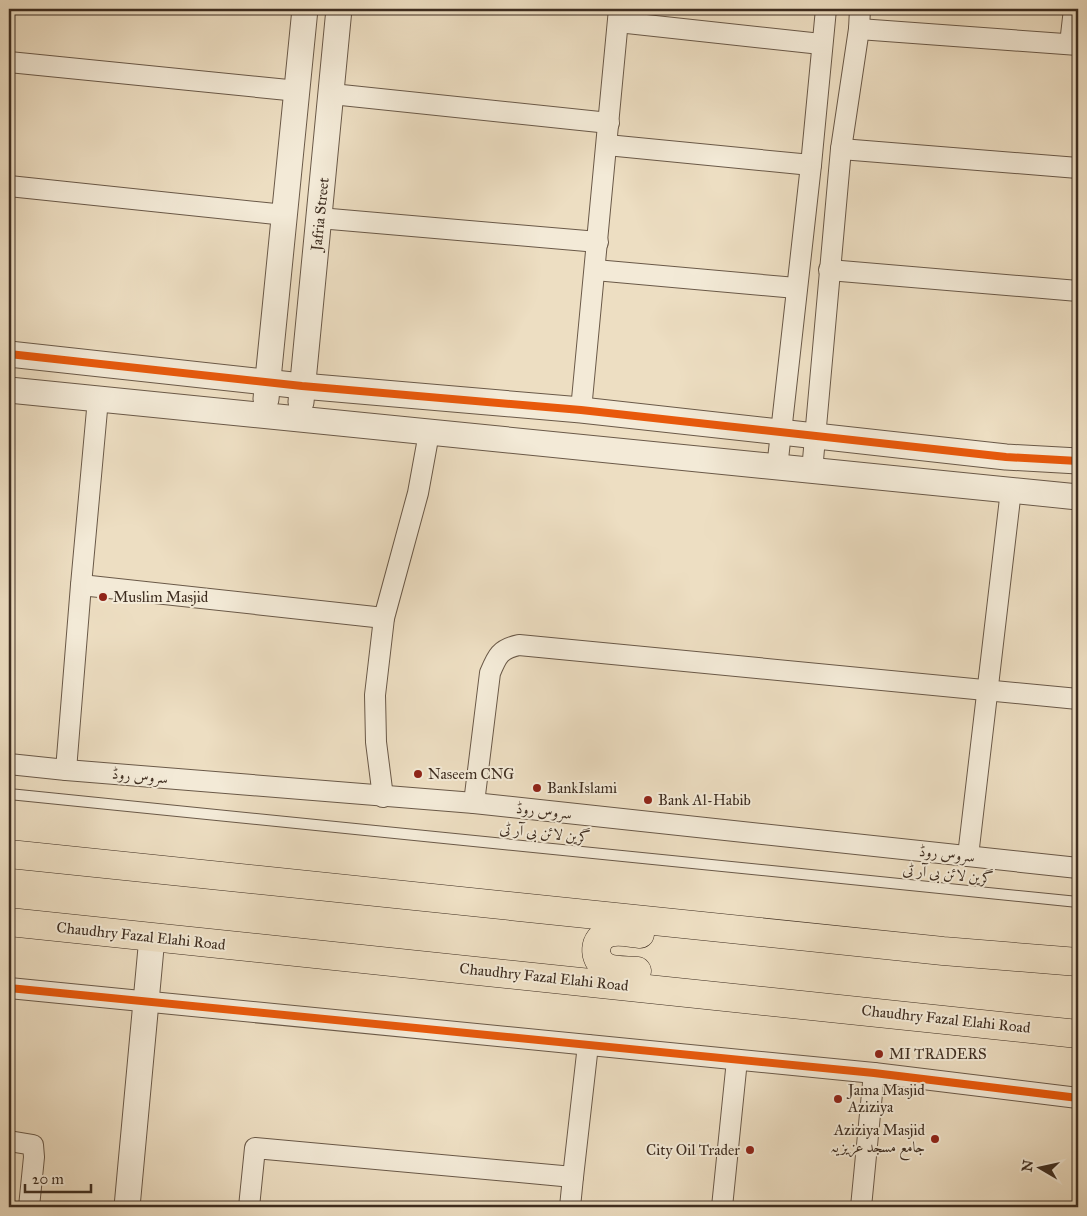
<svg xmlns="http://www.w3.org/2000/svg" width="1087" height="1216" font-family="'IM FELL Great Primer',Amiri,serif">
<rect width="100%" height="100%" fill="#eddec2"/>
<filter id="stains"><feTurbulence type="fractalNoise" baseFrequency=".004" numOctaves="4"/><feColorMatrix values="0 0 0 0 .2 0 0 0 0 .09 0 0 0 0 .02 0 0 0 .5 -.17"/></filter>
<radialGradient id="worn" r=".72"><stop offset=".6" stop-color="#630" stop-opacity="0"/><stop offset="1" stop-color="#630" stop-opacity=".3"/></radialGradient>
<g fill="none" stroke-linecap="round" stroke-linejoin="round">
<!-- service casing -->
<g stroke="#6a5948" stroke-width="12">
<path id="service" d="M9 794 1078 902"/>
</g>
<!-- minor casing -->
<g stroke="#6a5948" stroke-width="22">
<g id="minor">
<path d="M618 22 821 44"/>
<path d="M859 29 1078 45"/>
<path d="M1070 44 1074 9"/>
<path d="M9 62 298 91"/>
<path d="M332 94 609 123"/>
<path d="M607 145 811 165"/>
<path d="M841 149 1078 168"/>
<path d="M9 186 285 215"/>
<path d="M319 218 598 242"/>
<path d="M595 270 796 288"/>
<path d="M829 270 1078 291"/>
<path d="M581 410 619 9"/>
<path d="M777 468 811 165 826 9"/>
<path d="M812 471 841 149 859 29 860 9"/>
<path d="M81 585 384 618"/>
<path d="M9 764 66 770 474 803 1078 868"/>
<path d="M66 770 81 585 98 399"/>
<path d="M383 797 376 742 375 695 384 618 418 493 429 433"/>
<path d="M474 803 490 673C497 656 500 649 519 645L1078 699"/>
<path d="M968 856 1011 490"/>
<path d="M9 988 874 1073 1078 1098"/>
<path d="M9 1141 33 1145 34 1157 29 1207"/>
<path d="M249 1207 255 1148 573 1177 588 1045"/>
<path d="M570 1207 573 1177"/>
<path d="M722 1207 737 1060"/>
<path d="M861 1207 874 1073"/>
</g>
</g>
<!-- tertiary casing -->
<g stroke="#6a5948" stroke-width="27">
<g id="tertiary">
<path d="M9 354 302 386 581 410 1006 457 1078 461"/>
<path d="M9 390 1078 497"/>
<path d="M266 399 305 9"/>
<path d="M301 402 339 9"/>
<path d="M127 1207 152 937"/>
</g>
</g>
<!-- primary casing -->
<g stroke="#3e2d20" stroke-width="29">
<g id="primary">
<path d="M9 854 943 951 1078 962"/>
<path d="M9 922 1078 1034"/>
<path d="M637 971C628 970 614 971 606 967 592 959 593 938 609 933 618 930 630 933 640 934"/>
</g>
</g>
<!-- service -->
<use href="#service" stroke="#f3ead7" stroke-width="10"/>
<!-- minor -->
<use href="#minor" stroke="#f3ead7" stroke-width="20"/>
<!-- tertiary -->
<use href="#tertiary" stroke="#f3ead7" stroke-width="25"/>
<!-- primary -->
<use href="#primary" stroke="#eddec2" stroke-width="28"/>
<!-- cycleway casing -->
<g stroke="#f3ead7" stroke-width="11">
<g id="cycleway">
<path d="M9 354 302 386 581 410 1006 457 1078 461"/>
<path d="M9 988 874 1073 1078 1098"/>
</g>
</g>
<!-- cycleway -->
<use href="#cycleway" stroke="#e8590c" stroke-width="8"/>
</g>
<!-- markers -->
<g fill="#8f2418" stroke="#f3ead7" stroke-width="2">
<circle cx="103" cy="597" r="5"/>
<circle cx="418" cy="774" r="5"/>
<circle cx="537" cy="788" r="5"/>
<circle cx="648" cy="800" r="5"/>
<circle cx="879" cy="1054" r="5"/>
<circle cx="838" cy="1099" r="5"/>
<circle cx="935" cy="1139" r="5"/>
<circle cx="750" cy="1150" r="5"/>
</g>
<g text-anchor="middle" stroke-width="4" stroke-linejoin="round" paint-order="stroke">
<!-- street labels -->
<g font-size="15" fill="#3e2d20" stroke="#f3ead7">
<text transform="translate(320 214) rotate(-84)" y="5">Jafria Street</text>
<text transform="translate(140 776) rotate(5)" y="5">سروس روڈ</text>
<text transform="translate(544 811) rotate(6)" y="5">سروس روڈ</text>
<text transform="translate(545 833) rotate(6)" y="5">گرین لائن بی آر ٹی</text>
<text transform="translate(947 854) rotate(6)" y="5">سروس روڈ</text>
<text transform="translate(948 874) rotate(6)" y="5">گرین لائن بی آر ٹی</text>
<text transform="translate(141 936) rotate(6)" y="5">Chaudhry Fazal Elahi Road</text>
<text transform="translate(544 977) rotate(6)" y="5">Chaudhry Fazal Elahi Road</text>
<text transform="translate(946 1019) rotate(6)" y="5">Chaudhry Fazal Elahi Road</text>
</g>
<!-- poi labels -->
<g font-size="15" fill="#3e2d20" stroke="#f3ead7" text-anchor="start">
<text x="113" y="602">Muslim Masjid</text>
<text x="428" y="779">Naseem CNG</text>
<text x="547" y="793">BankIslami</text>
<text x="658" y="805">Bank Al-Habib</text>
<text x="889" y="1059">MI TRADERS</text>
<text x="848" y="1095">Jama Masjid<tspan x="848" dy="17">Aziziya</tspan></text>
<text x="925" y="1135" text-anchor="end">Aziziya Masjid<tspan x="925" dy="17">جامع مسجد عزیزیہ</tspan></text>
<text x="740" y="1155" text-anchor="end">City Oil Trader</text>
</g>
</g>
<!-- margin -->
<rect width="1087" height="1216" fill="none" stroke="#eddec2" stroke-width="30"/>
<rect x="10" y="10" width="1067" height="1196" fill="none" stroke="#3e2d20" stroke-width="2.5"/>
<rect x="15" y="15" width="1057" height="1186" fill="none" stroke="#3e2d20"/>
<!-- north arrow -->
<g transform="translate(1040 1168) rotate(279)" stroke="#f3ead7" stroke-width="4" paint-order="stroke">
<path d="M0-4L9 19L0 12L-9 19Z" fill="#3e2d20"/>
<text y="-8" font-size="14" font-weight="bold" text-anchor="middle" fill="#3e2d20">N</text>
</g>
<!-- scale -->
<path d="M25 1184v8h66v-8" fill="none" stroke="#3e2d20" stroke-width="2.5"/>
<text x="32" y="1184" font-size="15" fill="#3e2d20" stroke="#f3ead7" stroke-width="4" paint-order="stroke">20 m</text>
<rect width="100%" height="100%" filter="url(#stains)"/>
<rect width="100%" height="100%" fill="url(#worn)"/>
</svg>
